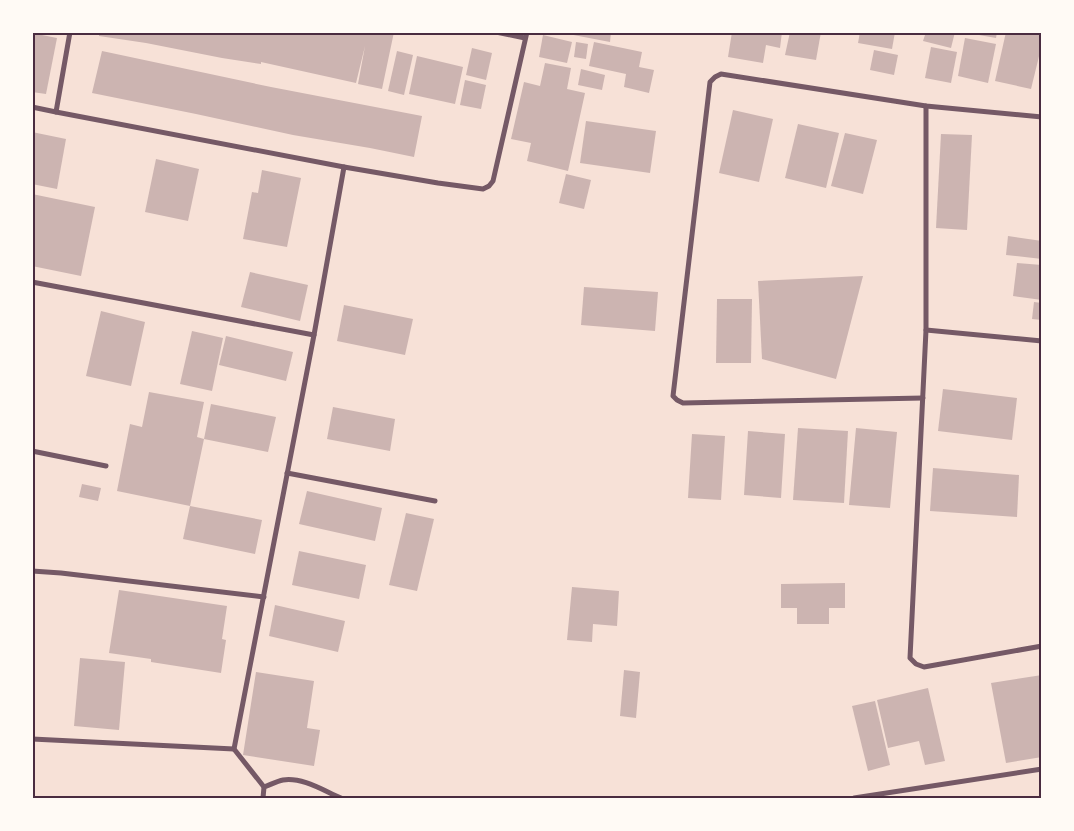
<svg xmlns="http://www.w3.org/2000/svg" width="1074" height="831" font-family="'PT Sans',sans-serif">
<rect width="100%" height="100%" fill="#f7e1d7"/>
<!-- building -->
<g fill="#ccb4b1">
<path d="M99 32H394L382 89 358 84 365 46 356 83 261 62V64L222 58 146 43 99 36Z"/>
<path d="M563 32H611L610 42 563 33Z"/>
<path d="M732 32H782L780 48 766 45 763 63 728 57Z"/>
<path d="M790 32H821L816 60 785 55Z"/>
<path d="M860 32H895L892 49 858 43Z"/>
<path d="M926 32H955L951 48 923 41Z"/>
<path d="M980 32H997L996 38 979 35Z"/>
<path d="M1006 32H1030L1042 35V44L1031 89 995 81Z"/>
<path d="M32 33 57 38 46 94 32 92Z"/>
<path d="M543 35 572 42 567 63 539 57Z"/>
<path d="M965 38 996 44 988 83 958 76Z"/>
<path d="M576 42 588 44 586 59 574 57Z"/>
<path d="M594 42 642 52 639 67 654 70 649 93 624 87 626 74 589 66Z"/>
<path d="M931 47 957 52 951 83 925 78Z"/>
<path d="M472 48 492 53 486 80 466 75Z"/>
<path d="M874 50 898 55 894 75 870 70Z"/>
<path d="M102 51 271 87 422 116 414 157 370 148 293 135 196 114 92 93Z"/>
<path d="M397 51 413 55 404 95 388 91Z"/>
<path d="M417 56 463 67 455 104 409 94Z"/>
<path d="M545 63 571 68 567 89 585 93 568 171 527 161 531 143 511 139 524 82 540 86Z"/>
<path d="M581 69 605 75 602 90 578 85Z"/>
<path d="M465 80 486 85 481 109 460 105Z"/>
<path d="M733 110 773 119 759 182 719 173Z"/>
<path d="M586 121 656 131 650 173 580 163Z"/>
<path d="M798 124 839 133 826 188 785 178Z"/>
<path d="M32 132 66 139 57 189 32 184Z"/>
<path d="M845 133 877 140 863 194 831 186Z"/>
<path d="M941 134 972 135 967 230 936 228Z"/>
<path d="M156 159 199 169 188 221 145 212Z"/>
<path d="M262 170 301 178 287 247 243 239 252 192 258 193Z"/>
<path d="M566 174 591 180 584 209 559 203Z"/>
<path d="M32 194 95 207 81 276 32 266Z"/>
<path d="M1008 236 1042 241V259L1006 255Z"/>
<path d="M1017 263 1042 265V300L1013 296Z"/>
<path d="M250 272 308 285 300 321 241 307Z"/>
<path d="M863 276 836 379 762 359 758 281Z"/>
<path d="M584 287 658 292 655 331 581 325Z"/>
<path d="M717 299H752L751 363H716Z"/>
<path d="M1034 302 1042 303V320L1032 319Z"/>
<path d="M344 305 413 319 405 355 337 341Z"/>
<path d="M101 311 145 322 131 386 86 376Z"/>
<path d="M192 331 223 338 212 391 180 384Z"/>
<path d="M226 336 293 352 286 381 219 365Z"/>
<path d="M943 389 1017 398 1012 440 938 431Z"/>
<path d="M149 392 204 402 197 437 204 439 190 506 117 491 130 424 142 427Z"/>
<path d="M211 404 276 417 268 452 204 439Z"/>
<path d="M333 407 395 419 390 451 327 439Z"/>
<path d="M798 428 848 431 844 503 793 500Z"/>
<path d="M856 428 897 432 890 508 849 505Z"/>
<path d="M748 431 785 434 781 498 744 495Z"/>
<path d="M692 434 725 436 721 500 688 498Z"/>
<path d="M933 468 1019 475 1017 517 930 511Z"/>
<path d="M82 484 101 488 98 501 79 497Z"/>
<path d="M307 491 382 508 375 541 299 524Z"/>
<path d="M190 506 262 520 255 554 183 539Z"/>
<path d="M406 513 434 519 417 591 389 585Z"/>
<path d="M299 551 366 565 359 599 292 585Z"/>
<path d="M845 583V608H829V624H797V608H781V584Z"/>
<path d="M572 587 619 591 617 626 593 624 592 642 567 640Z"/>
<path d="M119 590 227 606 222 639 226 640 221 673 151 662V659L109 653Z"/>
<path d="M275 605 345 621 338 652 269 636Z"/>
<path d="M80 658 125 662 119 730 74 726Z"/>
<path d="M624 670 640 672 636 718 620 716Z"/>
<path d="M256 672 314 681 307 728 320 730 314 766 243 755Z"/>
<path d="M1042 675V757L1006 763 991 683Z"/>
<path d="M928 688 945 761 925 765 919 741 888 748 877 700Z"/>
<path d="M875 701 890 765 868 771 852 706Z"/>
</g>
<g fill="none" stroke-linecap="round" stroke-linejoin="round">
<!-- minor -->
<g stroke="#755966" stroke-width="5">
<path d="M70 32 56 112 344 167 438 183 483 189 489 186 493 181 527 32"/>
<path d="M496 32 525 38"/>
<path d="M926 106V330L910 658 916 664 924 667 1042 646"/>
<path d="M32 107 56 112"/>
<path d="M32 282 314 335"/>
<path d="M926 330 1042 341"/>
<path d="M923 398 683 403 677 400 673 396 710 82 715 77 721 74 926 106 1042 117"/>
<path d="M32 451 106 466"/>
<path d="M287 473 435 501"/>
<path d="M32 571 61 573 264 597"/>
<path d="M32 739 234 749"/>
<path d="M264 787C270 785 277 781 283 780 303 777 324 791 341 798"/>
<path d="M263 798 264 787 234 749 314 335 344 167"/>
<path d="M854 798 1042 769"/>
</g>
</g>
<!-- border -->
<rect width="1074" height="831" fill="none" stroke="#fffaf5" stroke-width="68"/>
<rect x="34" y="34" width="1006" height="763" fill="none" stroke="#4a2c40" stroke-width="2"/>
</svg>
